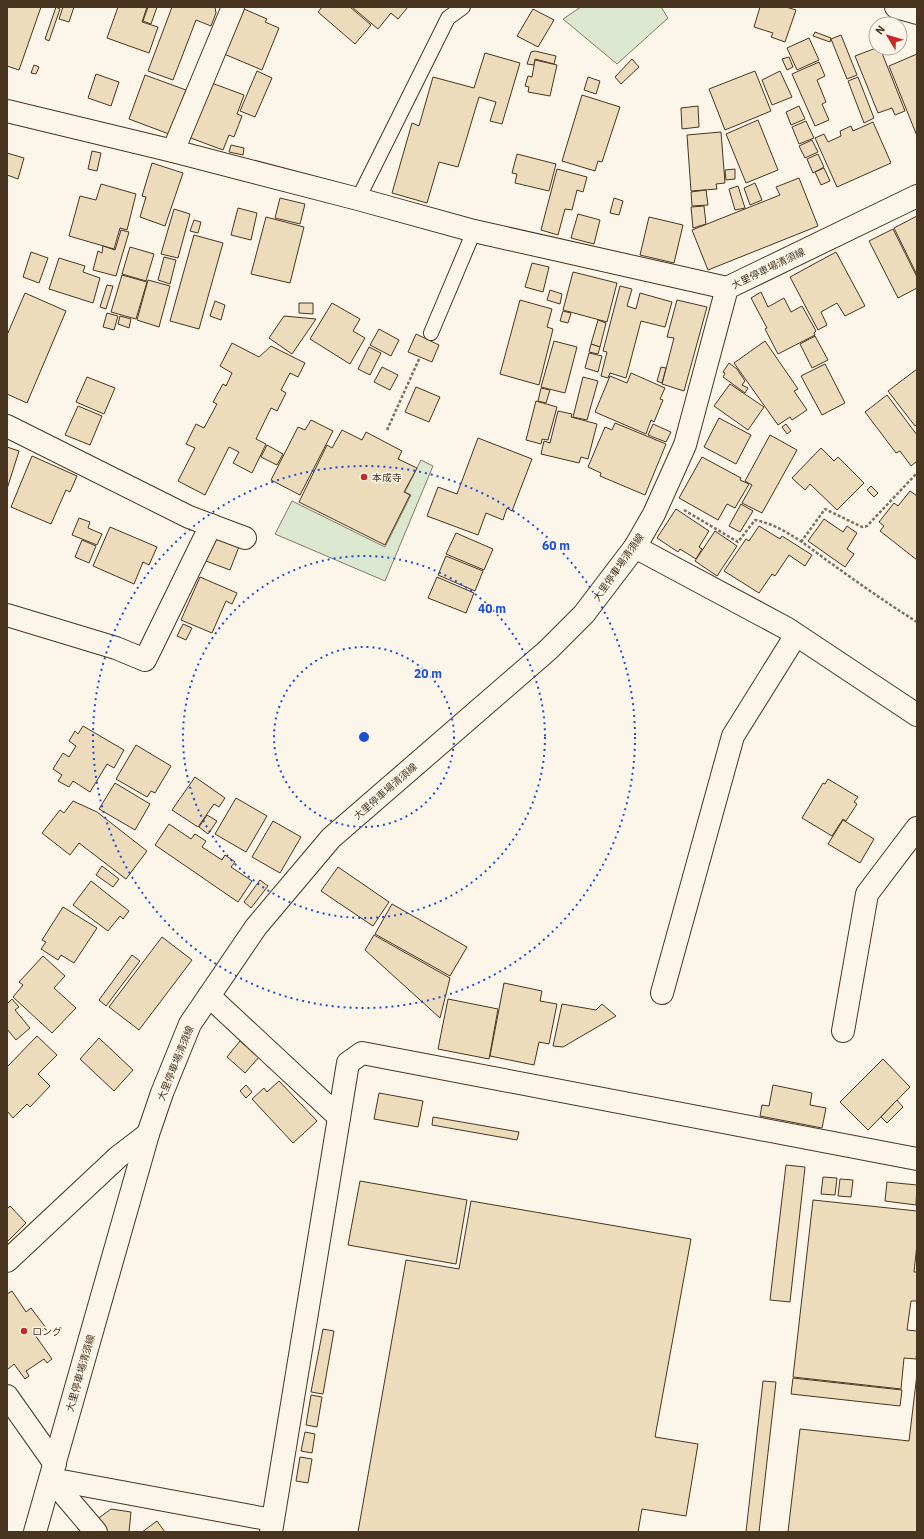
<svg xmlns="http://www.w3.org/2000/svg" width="924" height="1539" font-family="'IBM Plex Sans','Noto Sans JP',sans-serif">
<rect width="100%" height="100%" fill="#fbf6e9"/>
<!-- green -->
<g fill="#dce7d0" stroke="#887966">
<path d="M581 7H661L668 18 617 64 563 19Z"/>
<path d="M421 460 433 466 385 581 275 534 292 501 385 547 411 495 405 492Z"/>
</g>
<!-- building -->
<g fill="#ecdcbc" stroke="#4a3520">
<path d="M7 7H41L19 70 7 66Z"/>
<path d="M56 7 60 9 49 41 45 39Z"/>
<path d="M63 7H74L69 22 59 19Z"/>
<path d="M118 7H147L142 22 158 27 149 53 107 38Z"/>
<path d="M148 7H157L151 24 143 21Z"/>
<path d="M172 7H215L216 13 211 26 196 20 173 80 148 71Z"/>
<path d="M322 7H350L371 25 355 44 318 12Z"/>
<path d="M352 7H408L398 19 391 13 378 29Z"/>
<path d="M760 7H786L796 10 785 42 771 37 773 33 754 27Z"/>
<path d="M244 9 267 19 265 22 279 28 262 70 224 54Z"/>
<path d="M533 9 554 20 538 47 517 36Z"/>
<path d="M815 32 831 38 830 42 813 36Z"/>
<path d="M841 35 857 75 847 79 831 39Z"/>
<path d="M809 38 819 60 797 70 787 48Z"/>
<path d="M876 48H880L905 111 895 115 892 108 878 113 855 56Z"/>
<path d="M535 51 556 56 554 64 535 59 534 65 527 64 531 52Z"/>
<path d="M485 53 520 63 502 124 490 121 496 102 479 97 458 167 439 162 427 203 392 193 412 123 419 126 433 77 474 88Z"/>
<path d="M917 54V136L889 66Z"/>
<path d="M789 57 793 67 787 70 782 59Z"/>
<path d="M632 59 639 67 621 84 615 77Z"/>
<path d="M535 60 557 65 550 96 528 92 529 87 525 86 528 76 532 77Z"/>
<path d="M819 62 825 76 817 80 826 102 822 104 829 120 815 126 792 74Z"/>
<path d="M34 65 39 67 36 74 31 73Z"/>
<path d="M257 71 272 78 255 117 240 111Z"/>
<path d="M755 71 771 111 725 130 709 89Z"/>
<path d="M780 71 792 97 772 105 762 80Z"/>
<path d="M96 74 119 82 111 106 88 98Z"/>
<path d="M145 75 186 90 169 134 129 119Z"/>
<path d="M588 77 600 81 596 94 584 90Z"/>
<path d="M858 77 874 118 864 123 848 81Z"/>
<path d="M209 82 244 95 237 114 242 116 234 137 229 135 223 150 188 137Z"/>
<path d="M582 95 620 107 602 162 598 161 595 171 562 161Z"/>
<path d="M698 106 699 127 682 129 681 108Z"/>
<path d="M799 106 805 119 791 125 786 112Z"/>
<path d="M758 120 778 170 746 183 726 134Z"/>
<path d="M806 121 814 138 799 144 792 127Z"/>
<path d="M873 122 891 163 837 187 815 138 824 134 828 142 841 136 840 131 851 126 853 131Z"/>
<path d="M721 132 725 183 716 184 717 189 691 191 687 135Z"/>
<path d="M812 140 818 152 805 158 799 146Z"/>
<path d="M231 145 244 148 243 155 229 152Z"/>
<path d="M92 151 101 153 97 171 88 169Z"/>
<path d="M7 153 24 158 18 179 7 175Z"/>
<path d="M517 154 556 164 549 191 515 183 517 174 512 173Z"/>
<path d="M818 154 824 167 813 173 807 159Z"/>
<path d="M152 163 183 173 165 226 140 217 146 197 142 196Z"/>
<path d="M824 168 830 181 821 185 815 172Z"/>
<path d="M557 169 587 177 583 192 577 190 572 210 565 209 558 235 541 230Z"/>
<path d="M735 169V179L726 180 725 170Z"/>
<path d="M799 178 818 226 708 270 692 230 780 195 776 187Z"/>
<path d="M755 183 762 200 750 205 744 188Z"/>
<path d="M101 184 136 194 127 230 120 228 114 249 69 236 80 196 96 200Z"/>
<path d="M738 186 745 208 735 210 729 189Z"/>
<path d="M706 190 708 205 692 206 691 192Z"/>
<path d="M280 198 305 204 300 224 275 218Z"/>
<path d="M614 198 623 201 619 215 610 213Z"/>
<path d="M704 206 706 224 693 228 691 207Z"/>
<path d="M238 208 257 213 251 240 231 235Z"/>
<path d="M174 209 190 214 178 258 161 254Z"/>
<path d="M578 214 600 220 594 244 571 238Z"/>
<path d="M917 216V275L894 228Z"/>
<path d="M266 217 304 227 290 283 251 274Z"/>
<path d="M649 217 683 225 674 263 640 255Z"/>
<path d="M194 220 201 222 198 233 190 231Z"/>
<path d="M893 229 917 277V288L898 298 869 241Z"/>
<path d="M121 230 129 232 116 276 93 270 98 251 102 253 103 246 115 250Z"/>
<path d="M194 235 223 243 199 329 170 321Z"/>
<path d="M130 247 154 254 146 281 122 274Z"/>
<path d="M31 252 48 258 39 283 23 277Z"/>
<path d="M836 252 865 306 845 316 837 303 821 312 827 325 818 330 790 277Z"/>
<path d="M164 257 176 260 170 284 158 280Z"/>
<path d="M59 258 85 266 83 272 100 278 93 303 49 289Z"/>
<path d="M532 263 549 267 543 292 525 287Z"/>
<path d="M573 272 617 283 607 322 563 310Z"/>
<path d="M122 275 147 282 136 319 111 312Z"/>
<path d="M148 280 170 286 159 327 137 320Z"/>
<path d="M107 285 113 286 106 309 100 307Z"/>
<path d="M620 286 632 289 627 306 636 309 640 293 672 302 665 327 641 321 626 378 610 373 608 378 601 376 607 352 603 351Z"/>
<path d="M550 290 562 294 560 304 547 300Z"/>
<path d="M761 292 768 307 784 298 791 312 802 306 816 331 814 333 815 335 778 354 765 329 767 328 751 298Z"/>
<path d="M25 293 66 311 27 403 7 394V335Z"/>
<path d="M520 300 552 309 547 327 553 329 539 385 500 374Z"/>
<path d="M677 300 707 307 684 391 662 384 674 338 667 337Z"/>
<path d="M215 301 225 305 221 320 210 316Z"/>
<path d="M299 303H313V314L299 313Z"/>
<path d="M332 303 360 319 353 331 365 338 350 364 310 339Z"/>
<path d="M563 311 571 313 568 323 560 321Z"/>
<path d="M107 313 118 316 114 330 103 327Z"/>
<path d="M120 316 131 319 129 328 118 324Z"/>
<path d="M284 316 316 319 292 354 269 338Z"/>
<path d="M598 320 606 323 600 347 591 344Z"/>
<path d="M379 329 399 340 391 356 370 345Z"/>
<path d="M416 334 439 345 432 362 408 352Z"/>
<path d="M815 336 828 360 812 368 800 344Z"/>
<path d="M554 341 577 347 565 393 541 387Z"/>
<path d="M765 341 798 389 794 391 807 410 792 420 790 417 778 425 734 363Z"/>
<path d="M232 343 259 357 271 346 305 363 298 377 290 373 281 390 286 393 277 411 271 408 256 439 266 444 252 473 233 463 239 452 229 447 205 495 178 481 195 448 186 444 196 424 204 428 217 404 213 402 223 384 226 386 232 373 220 366Z"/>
<path d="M591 344 600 347 598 354 589 352Z"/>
<path d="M369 347 381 353 370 375 358 369Z"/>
<path d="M589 353 602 356 598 372 585 368Z"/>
<path d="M729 363 737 369 745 381 742 385 748 388 745 393 723 377 725 373 723 372Z"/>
<path d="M825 364 845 403 822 415 801 376Z"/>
<path d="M382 367 398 375 390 390 374 382Z"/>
<path d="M661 367 666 368 662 383 657 381Z"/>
<path d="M917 369V424L915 426 888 391Z"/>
<path d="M631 373 665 388 660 399 663 400 654 422 651 420 646 434 595 412 610 376 627 383Z"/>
<path d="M87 377 115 388 104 414 76 402Z"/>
<path d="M583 377 598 381 587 420 573 417Z"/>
<path d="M730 384 764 407 748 430 714 406Z"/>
<path d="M416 387 440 397 429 422 405 412Z"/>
<path d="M541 388 550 390 546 403 538 401Z"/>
<path d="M887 395 917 435V461L911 466 900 451 896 453 865 412Z"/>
<path d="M536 401 557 407 548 440 542 439 541 444 526 440Z"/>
<path d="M78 406 102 416 90 445 65 435Z"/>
<path d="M558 411 572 414 571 417 597 424 588 459 581 457 579 463 541 454 544 441 550 443Z"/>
<path d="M719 418 751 435 736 464 704 447Z"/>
<path d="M311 420 333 431 300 495 271 480 298 427 305 430Z"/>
<path d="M615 423 666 444 645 495 600 476 601 473 588 467 605 427 612 430Z"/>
<path d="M653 424 671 432 666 442 648 435Z"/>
<path d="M786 424 791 431 787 434 782 427Z"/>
<path d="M342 430 362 440 366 432 402 451 398 459 417 468 404 492 410 495 385 545 299 502 327 445 332 448Z"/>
<path d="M770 435 797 450 762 513 742 503 752 485 745 481Z"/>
<path d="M478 438 532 459 512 511 507 508 503 520 486 513 478 535 427 516 438 487 457 494Z"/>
<path d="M267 445 283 454 277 465 261 457Z"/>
<path d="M7 447 19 451 7 489Z"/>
<path d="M821 448 834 461 838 457 864 483 837 510 810 484 805 490 792 478Z"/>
<path d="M32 456 77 476 70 492 66 490 51 524 11 507Z"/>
<path d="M702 457 741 478 740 480 749 484 735 508 727 504 718 520 679 498Z"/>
<path d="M871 486 878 493 874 497 867 490Z"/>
<path d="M910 491 917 496V560L880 531 884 526 879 522 894 503 898 506Z"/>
<path d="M741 504 753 511 740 532 729 526Z"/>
<path d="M676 509 709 531 699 547 702 549 696 559 680 549 678 552 657 538Z"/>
<path d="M79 518 90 522 88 528 102 534 97 545 72 535Z"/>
<path d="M824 519 843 532 847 526 857 533 847 549 854 554 845 567 808 541Z"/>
<path d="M759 526 780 539 782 536 812 555 805 566 789 555 775 576 772 574 759 593 724 571 746 539 749 541Z"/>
<path d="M110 527 157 547 149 565 143 562 134 584 93 566Z"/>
<path d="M715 531 737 546 717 576 695 561Z"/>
<path d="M456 533 493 549 484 570 446 554Z"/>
<path d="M216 535 240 544 230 570 206 561Z"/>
<path d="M82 540 96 546 89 563 75 557Z"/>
<path d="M446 556 483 571 475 591 438 575Z"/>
<path d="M200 577 237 593 232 604 226 601 212 633 181 620Z"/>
<path d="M437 577 474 593 466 613 428 598Z"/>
<path d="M183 624 192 628 186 640 177 636Z"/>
<path d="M83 726 124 750 114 768 107 764 90 792 73 781 69 787 58 781 62 775 53 769 63 753 69 757 76 746 69 741 75 731 78 734Z"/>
<path d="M136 745 171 766 155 793 151 791 147 797 116 779Z"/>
<path d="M195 777 225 798 219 807 214 804 198 827 172 810Z"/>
<path d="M828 779 858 797 854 802 857 804 846 821 843 819 832 836 802 818 823 783 825 784Z"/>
<path d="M115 783 150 804 135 830 99 809Z"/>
<path d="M236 798 267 816 246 852 215 834Z"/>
<path d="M73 801 97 812 147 851 126 879 79 843 70 855 42 833 60 810 64 813Z"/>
<path d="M207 815 217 821 208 834 199 827Z"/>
<path d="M843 820 874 839 860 863 828 844Z"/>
<path d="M273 821 301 837 280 873 252 857Z"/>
<path d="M169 824 191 839 195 834 206 841 202 847 222 860 225 855 235 862 231 867 252 881 238 902 155 845Z"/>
<path d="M102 866 119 879 113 887 96 875Z"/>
<path d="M338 867 389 902 373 926 321 891Z"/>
<path d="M260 880 268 886 251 908 244 902Z"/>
<path d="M91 881 129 911 123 919 120 916 108 931 73 905Z"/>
<path d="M392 904 467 947 450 976 375 934Z"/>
<path d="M63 907 97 928 74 963 61 955 58 960 41 949 46 942 42 940Z"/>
<path d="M374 935 450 978 440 1018 365 950Z"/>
<path d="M162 937 192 960 139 1030 109 1007Z"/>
<path d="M132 955 140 961 106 1006 99 1000Z"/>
<path d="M43 956 65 976 54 988 76 1008 52 1033 13 997 23 985 19 982Z"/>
<path d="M504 983 542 991 540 1001 557 1004 549 1044 539 1042 534 1065 490 1056Z"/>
<path d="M12 999 19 1007 15 1010 30 1028 16 1040 7 1029V1004Z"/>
<path d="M448 999 498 1009 489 1059 438 1049Z"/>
<path d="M562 1004 596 1010 602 1004 616 1016 563 1047 553 1046Z"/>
<path d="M37 1036 57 1055 38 1074 50 1086 30 1107 27 1104 13 1118 7 1111V1067Z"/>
<path d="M99 1038 133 1070 114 1091 80 1059Z"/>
<path d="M240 1041 259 1057 245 1073 227 1057Z"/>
<path d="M883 1059 910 1087 868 1130 840 1102Z"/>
<path d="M279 1081 317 1121 293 1143 252 1099 264 1088 267 1092Z"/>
<path d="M246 1085 252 1092 246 1098 240 1091Z"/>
<path d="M773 1085 812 1093 810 1105 826 1108 822 1128 760 1116 762 1105 769 1106Z"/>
<path d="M379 1093 423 1101 418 1127 374 1119Z"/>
<path d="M897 1100 903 1107 887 1123 881 1117Z"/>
<path d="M433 1117 519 1132 517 1140 432 1125Z"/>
<path d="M786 1165 805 1167 790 1302 770 1300Z"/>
<path d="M823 1177 837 1178 835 1195 821 1194Z"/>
<path d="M840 1179 853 1180 851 1197 838 1196Z"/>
<path d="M360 1181 467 1200 456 1264 348 1245Z"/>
<path d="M887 1182 917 1185 916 1205 885 1201Z"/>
<path d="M813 1200 917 1211V1244L914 1272H917V1301H911L907 1330 917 1331V1350L916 1359 904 1358 901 1389 793 1377Z"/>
<path d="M471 1201 691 1239 655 1437 698 1444 686 1516 642 1509 638 1532H358L406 1260 459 1269Z"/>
<path d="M10 1206 26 1223 7 1242V1209Z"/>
<path d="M12 1291 26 1312 31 1308 46 1328 35 1335 52 1359 47 1363 44 1359 26 1371 29 1376 25 1379 14 1364 7 1370V1294Z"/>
<path d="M323 1329 334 1331 323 1394 311 1392Z"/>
<path d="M917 1374V1532H788L800 1429 909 1441Z"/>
<path d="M793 1378 902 1390 900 1406 791 1394Z"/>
<path d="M763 1381 776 1382 759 1532H746Z"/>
<path d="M311 1395 322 1397 317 1427 306 1425Z"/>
<path d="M305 1432 315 1434 312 1453 301 1451Z"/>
<path d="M300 1457 312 1459 308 1483 296 1481Z"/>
<path d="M111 1509 131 1512 129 1532H106L96 1520Z"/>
<path d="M157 1521 165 1532H142Z"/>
</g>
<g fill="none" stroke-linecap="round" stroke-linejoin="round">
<!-- service casing -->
<g stroke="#4a3520" stroke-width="16">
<g id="service">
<path d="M358 199 448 18 463 7"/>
<path d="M431 333 474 231"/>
</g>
</g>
<!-- minor casing -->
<g stroke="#4a3520" stroke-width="24">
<g id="minor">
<path d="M7 111 173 151 358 199 474 231 727 288"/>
<path d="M173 151 233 7"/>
<path d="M7 426 189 517 245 538"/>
<path d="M635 547 786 628 917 715"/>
<path d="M7 615 116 648 145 660 211 525"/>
<path d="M662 993 733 736 796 635"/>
<path d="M209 996 339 1117"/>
<path d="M843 1031 867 894 917 828"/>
<path d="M7 1261 118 1157 148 1134"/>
<path d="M7 1396 55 1464"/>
<path d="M51 1479 272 1520"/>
<path d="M51 1479 96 1532"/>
<path d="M271 1532 348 1063 362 1053 917 1159"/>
</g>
</g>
<!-- secondary casing -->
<g stroke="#4a3520" stroke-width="24">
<g id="secondary">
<path d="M896 7 917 13"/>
<path d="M35 1532 148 1134 162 1093 190 1024 256 927 331 838 548 650 584 614 635 547 654 514 685 445 727 288 917 196"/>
</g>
</g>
<!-- path -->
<g stroke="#7f6f5c" stroke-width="2.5" stroke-dasharray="3 2" stroke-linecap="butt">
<path d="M387 430 420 357"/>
<path d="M684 510 738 542 755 520C786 526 813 551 839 569 864 587 890 605 917 622"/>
<path d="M801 542 825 509 862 527 867 526 917 473"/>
</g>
<!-- service -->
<use href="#service" stroke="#fbf6e9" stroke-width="14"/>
<!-- minor -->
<use href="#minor" stroke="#fbf6e9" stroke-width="22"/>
<!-- secondary -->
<use href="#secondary" stroke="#fbf6e9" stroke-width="22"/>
</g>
<!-- distance rings -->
<g fill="none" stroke="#1d4ed8" stroke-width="2" stroke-dasharray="2 4">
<circle cx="364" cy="737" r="90"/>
<circle cx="364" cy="737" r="181"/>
<circle cx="364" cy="737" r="271"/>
</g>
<!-- markers -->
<g fill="#c62828" stroke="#fbf6e9" stroke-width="1.5">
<circle cx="364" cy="477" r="4"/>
<circle cx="24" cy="1331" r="4"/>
</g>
<g text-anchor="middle" stroke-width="3" stroke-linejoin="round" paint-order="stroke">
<!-- street labels -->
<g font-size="10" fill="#4a3520" stroke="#fbf6e9">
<text transform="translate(768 268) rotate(-26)" y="4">大里停車場清須線</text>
<text transform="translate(618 567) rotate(-55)" y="4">大里停車場清須線</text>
<text transform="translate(385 791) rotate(-41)" y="4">大里停車場清須線</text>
<text transform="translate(175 1063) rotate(-68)" y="4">大里停車場清須線</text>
<text transform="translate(80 1373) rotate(-74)" y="4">大里停車場清須線</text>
</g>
<!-- poi labels -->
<g font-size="10" fill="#4a3520" stroke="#fbf6e9" text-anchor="start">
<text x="372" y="481">本成寺</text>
<text x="32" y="1335">ロング</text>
</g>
</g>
<circle cx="364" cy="737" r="6" fill="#1d4ed8" stroke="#fbf6e9" stroke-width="2"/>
<g font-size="12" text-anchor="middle" font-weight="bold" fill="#1d4ed8" stroke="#fbf6e9" stroke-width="3" stroke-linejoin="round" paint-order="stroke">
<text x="556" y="550">60 m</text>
<text x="492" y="613">40 m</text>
<text x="428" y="678">20 m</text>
</g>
<!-- border -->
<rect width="924" height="1539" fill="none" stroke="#4a3520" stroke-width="16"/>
<!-- north arrow -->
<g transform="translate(888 36) rotate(308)"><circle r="19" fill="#fbf6e9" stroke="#b4a999"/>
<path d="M0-3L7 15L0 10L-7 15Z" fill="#c62828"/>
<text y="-6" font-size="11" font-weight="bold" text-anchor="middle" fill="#4a3520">N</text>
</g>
</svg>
